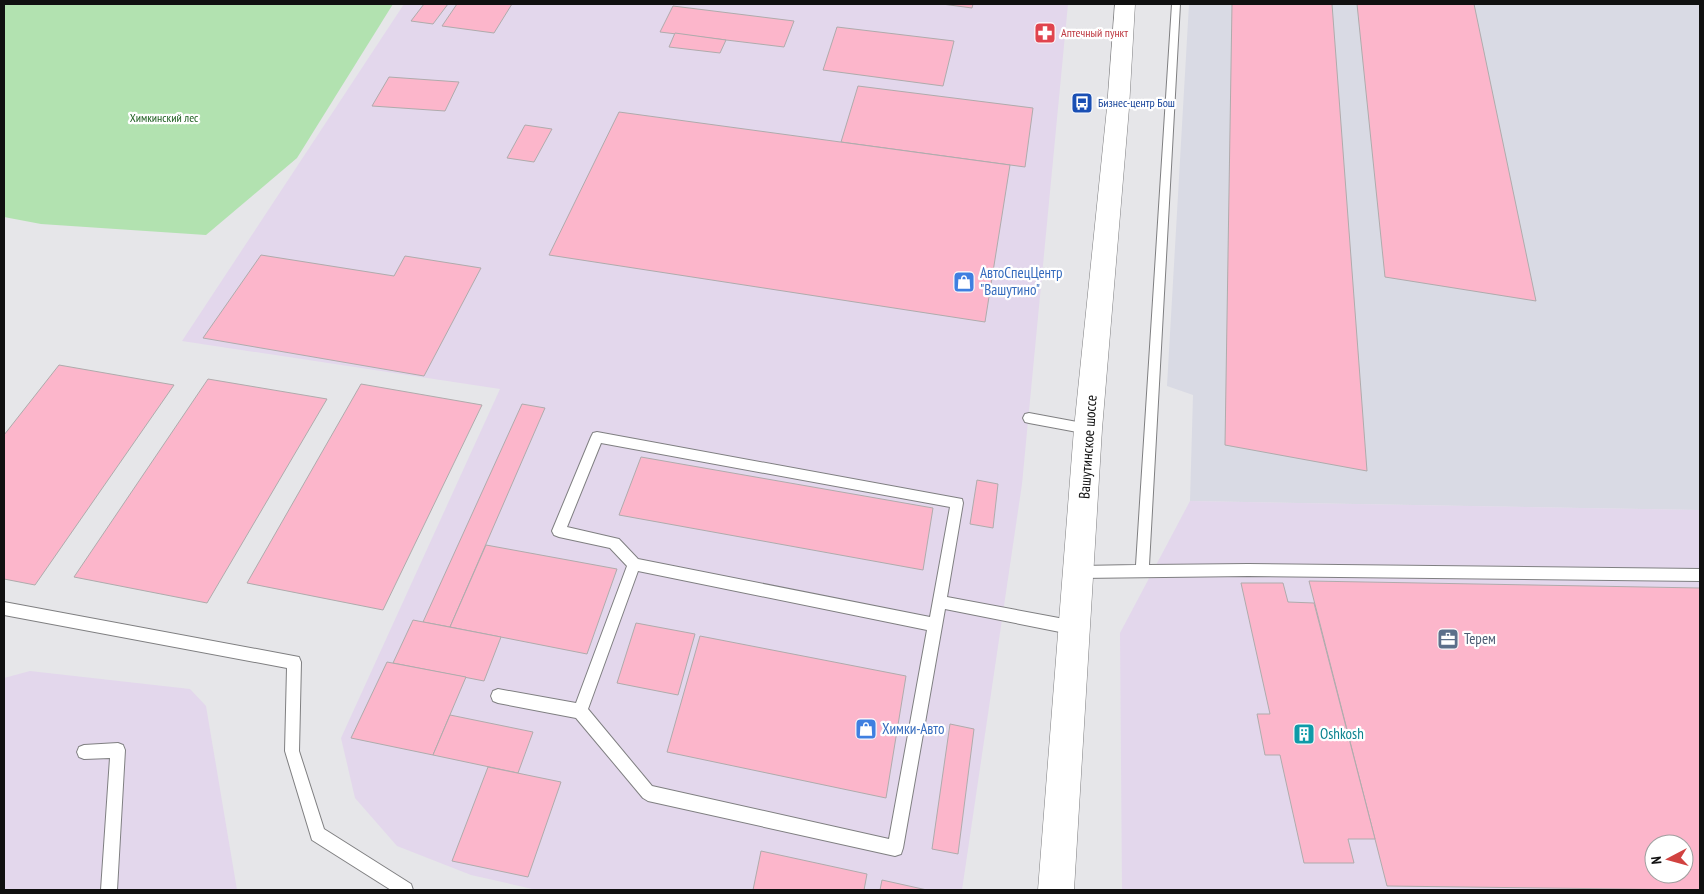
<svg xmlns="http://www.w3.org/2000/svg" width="1704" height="894" font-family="'PT Sans Narrow',sans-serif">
<rect width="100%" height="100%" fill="#e6e6e9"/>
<!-- built -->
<path fill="#d9dae4" d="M1189 4H1700V510L1190 501 1193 395 1167 386Z"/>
<!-- industrial -->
<g fill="#e3d7ec" fill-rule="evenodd">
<path d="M404 4H1068L1022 484 962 890H537L471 875 397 846 355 798 341 738 500 389 182 341Z"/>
<path d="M1190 501 1700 510V890H1122L1120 633ZM1654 844H1684V874H1654Z"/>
<path d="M30 671 190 689 206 706 237 890H4V678Z"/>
</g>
<!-- green -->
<path fill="#b2e2b0" d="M4 4H393L297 158 206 235 41 224 4 217Z"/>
<!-- building -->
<g fill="#fcb6cb" stroke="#afabac" fill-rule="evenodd">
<path d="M424 4H448L433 24 411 21Z"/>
<path d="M457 4H512L494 33 442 26Z"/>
<path d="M942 4H973L972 8Z"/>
<path d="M1232 4H1332L1367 471 1225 445Z"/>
<path d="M1357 4H1474L1536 301 1385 277Z"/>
<path d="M673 6 794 21 784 47 660 32Z"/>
<path d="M837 27 954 41 943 86 823 70Z"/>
<path d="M675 33 726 40 720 53 669 47Z"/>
<path d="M389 77 459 82 445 111 372 106Z"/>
<path d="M858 86 1033 108 1025 167 841 142Z"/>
<path d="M619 112 1010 165 985 322 549 255Z"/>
<path d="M525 125 552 129 534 162 507 158Z"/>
<path d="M261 255 394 276 405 256 481 268 424 376 203 338Z"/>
<path d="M59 365 174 385 35 585 4 579V435Z"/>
<path d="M208 379 327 399 207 603 74 577Z"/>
<path d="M361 384 482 405 383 610 247 583Z"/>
<path d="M522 404 545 408 450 627 423 622Z"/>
<path d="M641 457 933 508 923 570 619 515Z"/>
<path d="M977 480 998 484 993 528 970 524Z"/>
<path d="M486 545 617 569 587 654 450 627Z"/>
<path d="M1309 581 1700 588V890L1387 886ZM1654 844H1684V874H1654Z"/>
<path d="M1241 583H1283L1288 602 1314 603 1375 839H1348L1354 863H1304L1280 755H1265L1257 714H1270Z"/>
<path d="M413 620 501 637 484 681 393 663Z"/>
<path d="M636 623 695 634 678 695 617 683Z"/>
<path d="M700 636 906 676 886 798 667 752Z"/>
<path d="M387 662 466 677 433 755 351 738Z"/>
<path d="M450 715 533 732 518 773 433 755Z"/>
<path d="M950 724 974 729 958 854 932 849Z"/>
<path d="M488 767 561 782 528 877 452 861Z"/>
<path d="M761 851 867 874 864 890H753Z"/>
<path d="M882 880 927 890H880Z"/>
</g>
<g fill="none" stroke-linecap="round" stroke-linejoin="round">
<!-- service casing -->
<g stroke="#7f7f81" stroke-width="2">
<g id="service">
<path d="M1172 4H1180L1149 565 1248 564 1700 569V581L1248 576 1080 578 1075 576 1073 572 1075 568 1080 566 1136 565Z"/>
<path d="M1029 413 1088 424 1092 425 1094 429 1092 433 1088 434 1029 423 1025 422 1023 418 1025 414Z"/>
<path d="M597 432 962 499 963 503 947 597 1075 621 1080 623 1082 628 1080 633 1075 635 945 609 903 848 901 854 895 856 648 801 643 798 576 718 498 703 493 701 491 696 493 691 498 689 576 703 627 566 610 548 559 537 554 535 552 531 591 437 593 433ZM601 443 950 507 930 617 638 559 619 539 567 527ZM638 571 927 630 889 839 652 786 588 709Z"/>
<path d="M4 602 299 657 301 662 299 751 324 829 411 884 413 890H391L312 840 285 751 287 668 4 615Z"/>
<path d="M118 743 123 745 125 750 117 890H101L110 758 84 759 79 757 77 752 79 747 84 745Z"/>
</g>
</g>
<!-- tertiary casing -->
<g stroke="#7f7f81" stroke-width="1">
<path id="tertiary" d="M1115 4H1135L1129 108 1102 429 1074 890H1038L1074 429 1107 108Z"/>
</g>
<!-- service -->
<use href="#service" fill="#fff" fill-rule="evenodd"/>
<!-- tertiary -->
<use href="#tertiary" fill="#fff" fill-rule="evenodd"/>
</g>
<!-- icons -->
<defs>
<g id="pharmacy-square" transform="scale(1.125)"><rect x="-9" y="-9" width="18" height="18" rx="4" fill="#e0444e" stroke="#fff"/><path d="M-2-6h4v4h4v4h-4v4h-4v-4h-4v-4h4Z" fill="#fff"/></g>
<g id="bus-square" transform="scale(1.125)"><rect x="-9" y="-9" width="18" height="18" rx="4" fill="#1a4fb4" stroke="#fff"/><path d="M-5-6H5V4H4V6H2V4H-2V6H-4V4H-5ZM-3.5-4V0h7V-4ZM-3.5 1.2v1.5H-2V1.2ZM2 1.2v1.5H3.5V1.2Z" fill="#fff"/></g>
<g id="shop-square" transform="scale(1.125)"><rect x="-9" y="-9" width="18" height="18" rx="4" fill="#3f7fe0" stroke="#fff"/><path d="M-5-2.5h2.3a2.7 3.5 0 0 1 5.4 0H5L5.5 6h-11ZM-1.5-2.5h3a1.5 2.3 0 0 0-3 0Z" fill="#fff"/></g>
<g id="office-square" transform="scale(1.125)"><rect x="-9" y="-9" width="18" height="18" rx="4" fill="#5c6f8a" stroke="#fff"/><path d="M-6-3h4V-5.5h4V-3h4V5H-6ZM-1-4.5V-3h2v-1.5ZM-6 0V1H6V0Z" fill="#fff"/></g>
<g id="building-square" transform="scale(1.125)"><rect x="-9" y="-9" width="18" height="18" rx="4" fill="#0f9aa8" stroke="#fff"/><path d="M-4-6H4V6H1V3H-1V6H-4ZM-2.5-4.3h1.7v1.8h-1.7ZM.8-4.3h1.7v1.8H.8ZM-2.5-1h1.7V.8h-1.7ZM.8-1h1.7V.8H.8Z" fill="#fff"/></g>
</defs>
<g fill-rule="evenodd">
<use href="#pharmacy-square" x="1045" y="33"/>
<use href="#bus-square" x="1082" y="103"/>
<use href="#shop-square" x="964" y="282"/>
<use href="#office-square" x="1448" y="639"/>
<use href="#shop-square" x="866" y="729"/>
<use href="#building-square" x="1304" y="734"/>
</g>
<g text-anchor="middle" stroke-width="4.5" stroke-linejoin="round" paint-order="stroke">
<!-- far-health labels -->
<g font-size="12" fill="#be3a42" stroke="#fff" text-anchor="start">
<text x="1061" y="37">Аптечный пункт</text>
</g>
<!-- far-transit labels -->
<g font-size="12" fill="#164399" stroke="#fff" text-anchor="start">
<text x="1098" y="107">Бизнес-центр Бош</text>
</g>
<!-- far-park labels -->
<g font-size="12" fill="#216123" stroke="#fff">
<text x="164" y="122">Химкинский лес</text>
</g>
<!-- shop labels -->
<g font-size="15" fill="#366cbe" stroke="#fff" text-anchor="start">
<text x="980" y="278">АвтоСпецЦентр<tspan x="980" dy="17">"Вашутино"</tspan></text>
<text x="882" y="734">Химки-Авто</text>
</g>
<!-- street labels -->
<g font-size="15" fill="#101010" stroke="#fff">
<text transform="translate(1088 447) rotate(-86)" y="5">Вашутинское шоссе</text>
</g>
<!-- service labels -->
<g font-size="15" fill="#4e5e75" stroke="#fff" text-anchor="start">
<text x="1464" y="644">Терем</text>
</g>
<!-- culture labels -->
<g font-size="15" fill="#0d838f" stroke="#fff" text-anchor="start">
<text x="1320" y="739">Oshkosh</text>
</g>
</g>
<!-- border -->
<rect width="1704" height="894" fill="none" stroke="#101010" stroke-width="10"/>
<!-- north arrow -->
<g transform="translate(1669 859) rotate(264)"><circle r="24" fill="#ffffff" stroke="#9f9f9f"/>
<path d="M0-4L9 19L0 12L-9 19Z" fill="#d14240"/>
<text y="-8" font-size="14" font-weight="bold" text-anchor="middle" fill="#101010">N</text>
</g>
</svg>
